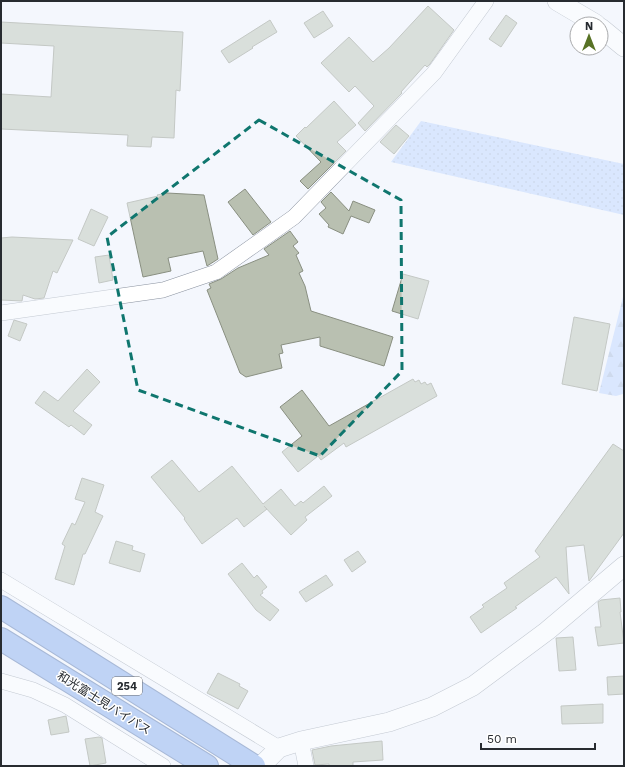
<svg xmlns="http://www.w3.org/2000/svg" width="625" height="767" font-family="'Work Sans','Noto Sans JP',sans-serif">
<defs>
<pattern id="grass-dots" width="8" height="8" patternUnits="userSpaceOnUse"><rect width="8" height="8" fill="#bbd3fe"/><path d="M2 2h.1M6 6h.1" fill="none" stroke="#a1b5da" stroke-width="1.8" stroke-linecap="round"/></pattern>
<pattern id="forest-firs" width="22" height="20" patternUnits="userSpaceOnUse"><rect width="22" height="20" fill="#bbd3fe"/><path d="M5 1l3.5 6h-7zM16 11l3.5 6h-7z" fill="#a1b5da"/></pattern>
</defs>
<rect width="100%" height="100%" fill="#f4f7fd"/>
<!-- grass -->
<path fill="url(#grass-dots)" d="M421 121 624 164V215L391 162Z"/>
<!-- forest -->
<path fill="url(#forest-firs)" d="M624 293V392L623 394 616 396 599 393Z"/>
<!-- building -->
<g fill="#b9c0b1" stroke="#898f81">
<path d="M428 6 454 30 430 64 427 67 425 65 401 92 402 93 365 131 358 123 374 106 355 86 349 92 321 63 349 37 373 62 389 48Z"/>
<path d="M323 11 333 26 314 38 304 23Z"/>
<path d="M506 15 517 23 501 47 489 39Z"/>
<path d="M270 20 277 32 252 47 253 48 229 63 221 51Z"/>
<path d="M1 22 183 32 180 91 176 90 174 138 152 137 151 147 127 146 128 135 1 129V94L51 97 54 46 1 43Z"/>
<path d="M334 101 356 125 337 142 346 151 308 189 300 181 321 162 296 136 305 127 306 128Z"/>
<path d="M396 125 409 136 394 154 380 142Z"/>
<path d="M245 189 271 222 253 235 228 202Z"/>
<path d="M331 192 349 211 353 201 375 210 369 223 351 216 343 234 328 227 329 225 319 214 326 208 321 202Z"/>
<path d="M167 193 204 195 218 259 207 266 203 251 168 258 171 271 143 277 127 203 158 196 157 195Z"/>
<path d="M91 209 108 217 94 246 78 239Z"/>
<path d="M290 231 298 242 293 246 299 253 296 255 303 271 299 273 305 286 311 311 393 337 384 366 320 346V337L281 345 283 353 279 354 282 368 246 377 240 373 207 290 211 288 209 284 221 279 238 268 269 255 264 249Z"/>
<path d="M12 237 73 240 57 273 53 271 44 298 35 299 23 295 22 301 1 300V238Z"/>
<path d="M109 255 113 280 99 283 95 257Z"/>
<path d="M403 274 429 281 418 319 392 311Z"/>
<path d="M574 317 610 324 597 391 562 384Z"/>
<path d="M14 320 27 324 20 341 8 336Z"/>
<path d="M87 369 100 382 73 411 92 425 84 435 71 425 69 427 35 403 44 391 58 401Z"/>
<path d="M413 379 415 382 419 380 421 384 425 382 427 385 431 383 437 396 346 447 344 443 321 460 318 456 298 472 282 452 302 436 280 407 302 390 329 426Z"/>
<path d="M613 444 624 451V533L589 581 584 545 566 547 569 594 556 577 515 607 517 608 481 633 470 617 484 607 482 605 507 588 504 583 540 557 535 551Z"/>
<path d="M172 460 199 492 232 466 263 504 281 489 295 506 301 501 303 503 324 486 332 496 305 517 307 520 291 535 264 506 267 509 244 527 237 518 202 544 184 519 185 518 151 477Z"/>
<path d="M82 478 104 485 95 512 103 516 85 554H83L74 585 55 579 65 546 62 544 72 523 75 525 85 502 75 499Z"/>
<path d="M116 541 133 546 132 550 145 554 140 572 109 563Z"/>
<path d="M358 551 366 562 352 572 344 560Z"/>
<path d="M242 563 254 578 257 575 267 587 262 591 263 593 260 595 279 610 270 621 256 610 228 574Z"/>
<path d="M326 575 333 585 306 602 299 592Z"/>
<path d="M620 598 621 612H620L624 643 598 646 595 627H601L598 602 601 600Z"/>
<path d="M573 637 576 670 559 671 556 638Z"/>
<path d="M218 673 240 684 239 686 248 691 238 709 207 693Z"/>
<path d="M624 676V694L608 695 607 677Z"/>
<path d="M603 704V723L562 724 561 706Z"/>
<path d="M66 716 69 732 51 735 48 720Z"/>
<path d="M99 737 102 738 106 763 90 766 85 739Z"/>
<path d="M382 741 383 760 353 762V766H329V764L315 765 312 750 331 746Z"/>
</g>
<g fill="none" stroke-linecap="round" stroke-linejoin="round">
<!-- minor casing -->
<g stroke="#8a929f" stroke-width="16">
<g id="minor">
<path d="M1 313 163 290 216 272 294 217 434 73 486 1"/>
<path d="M1 580 279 748"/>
<path d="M1 681 33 690 65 705 163 766"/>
<path d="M301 741 306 766"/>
</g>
</g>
<!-- tertiary casing -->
<g stroke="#8a929f" stroke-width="20">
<g id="tertiary">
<path d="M557 1 596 24"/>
<path d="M601 28 624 47"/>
<path d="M261 766 279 748 301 741 389 722 432 707 473 686 547 631 624 566"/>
</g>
</g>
<!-- trunk casing -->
<g stroke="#4b6ca7" stroke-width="24">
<g id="trunk">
<path d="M1 607 254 766"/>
<path d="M1 639 207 766"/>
</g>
</g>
<!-- minor -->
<use href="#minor" stroke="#fff" stroke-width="15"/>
<!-- tertiary -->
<use href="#tertiary" stroke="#fff" stroke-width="19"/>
<!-- trunk -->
<use href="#trunk" stroke="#7ea6ec" stroke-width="22"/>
</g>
<!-- marked area -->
<path d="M0 0H625V767H0ZM259 120 401 200 402 371 320 456 138 390 107 237Z" fill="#f4f7fd" fill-opacity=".55" fill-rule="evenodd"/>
<path fill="none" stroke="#0f766e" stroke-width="3" stroke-dasharray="8 5" stroke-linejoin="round" d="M259 120 401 200 402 371 320 456 138 390 107 237Z"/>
<g text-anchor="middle" stroke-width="3" stroke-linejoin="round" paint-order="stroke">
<!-- shield labels -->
<rect fill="#fff" stroke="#686b6e" stroke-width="1" x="112" y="677" width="30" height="18" rx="3"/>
<g font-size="11" font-weight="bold" fill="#272b30">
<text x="127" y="690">254</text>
</g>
<!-- street labels -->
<g font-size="12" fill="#272b30" stroke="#fff">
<text transform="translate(104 703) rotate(32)" y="4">和光富士見バイパス</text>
</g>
</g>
<!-- border -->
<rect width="625" height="767" fill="none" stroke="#272b30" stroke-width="4"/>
<!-- north arrow -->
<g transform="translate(589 36)"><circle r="19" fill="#ffffff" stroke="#a9aaac"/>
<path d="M0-3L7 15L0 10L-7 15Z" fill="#587225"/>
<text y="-6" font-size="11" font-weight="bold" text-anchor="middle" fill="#272b30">N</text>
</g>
<!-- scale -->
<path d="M481 743v6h114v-6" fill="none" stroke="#272b30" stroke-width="2"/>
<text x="487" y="743" font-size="12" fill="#272b30" stroke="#ffffff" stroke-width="3" paint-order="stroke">50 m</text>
</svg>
